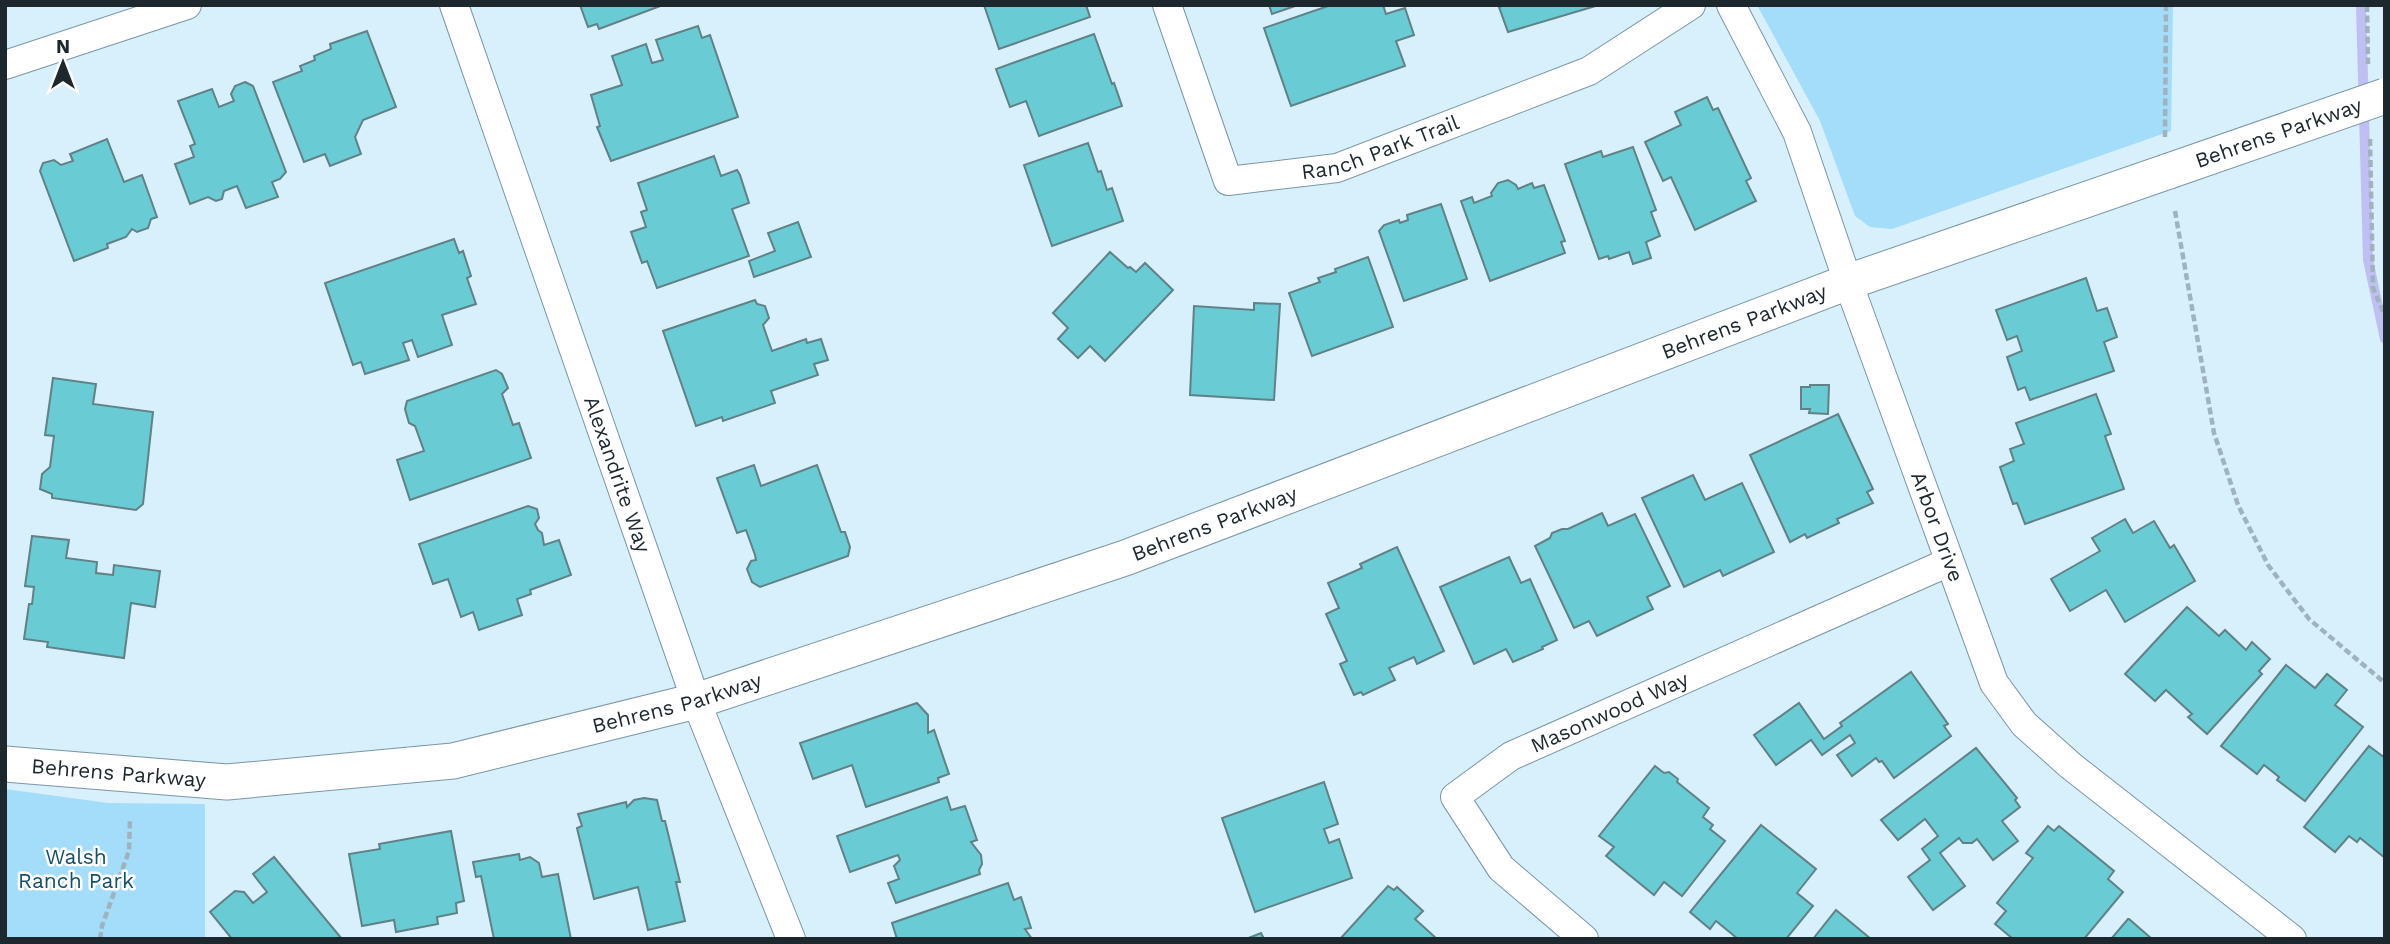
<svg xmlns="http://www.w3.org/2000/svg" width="2390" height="944" font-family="'Work Sans',sans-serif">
<rect width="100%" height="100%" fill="#d8f0fc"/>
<!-- green -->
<g fill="#a4ddf9">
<path d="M1757 5H2173L2171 131 1892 229 1870 227 1855 216 1820 121Z"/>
<path d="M5 789 108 803 205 804V939H5Z"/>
</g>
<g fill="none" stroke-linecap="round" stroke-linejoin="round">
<!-- stream -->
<path stroke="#c0bff4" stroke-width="10" d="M2361 5 2368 260 2385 339"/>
</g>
<!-- building -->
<g fill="#69cbd3" stroke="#608185" stroke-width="2">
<path d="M580 5H663L599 29 597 24 588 27Z"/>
<path d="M984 5H1086L1090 17 999 49Z"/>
<path d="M1269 5H1298L1272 14Z"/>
<path d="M1331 5H1383L1386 14 1405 8 1414 35 1396 41 1405 66 1291 106 1264 28Z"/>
<path d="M1505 5H1599L1508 32 1499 7Z"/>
<path d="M698 26 702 38 710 35 738 117 611 161 597 127 600 126 591 95 622 85 612 56 646 44 652 63 663 60 656 40Z"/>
<path d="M367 31 396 107 363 120 355 137 361 154 330 166 325 154 304 162 273 82 302 71 300 66 315 60 314 56 331 49 330 44Z"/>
<path d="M1094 34 1112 84 1114 83 1122 106 1039 136 1026 101 1010 107 996 69Z"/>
<path d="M245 82 253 86 286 172 280 179 272 182 278 197 246 208 237 186 224 191 222 199 216 201 208 197 190 204 175 164 194 157 190 146 195 144 178 101 212 89 219 107 234 101 231 94 235 86Z"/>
<path d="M1707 97 1713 110 1718 108 1751 178 1746 181 1756 201 1695 230 1671 177 1663 181 1645 142 1681 125 1675 112Z"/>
<path d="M107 139 124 182 142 175 157 217 151 219 148 228 137 232 132 229 126 237 107 244 108 248 74 261 40 171 43 163 54 160 61 165 73 161 70 154Z"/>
<path d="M1088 143 1098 172 1101 171 1107 190 1112 188 1123 221 1052 246 1024 165Z"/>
<path d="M1633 147 1656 210 1651 212 1660 236 1646 242 1651 258 1633 264 1629 252 1609 259 1608 256 1599 259 1565 164 1601 151 1603 157Z"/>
<path d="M714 156 721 176 737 170 740 175 749 203 732 209 749 256 657 288 647 261 642 263 631 232 646 227 641 212 647 210 638 183Z"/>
<path d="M1508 180 1516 185 1518 189 1532 183 1534 188 1544 185 1565 241 1561 242 1565 253 1490 281 1461 201 1472 197 1474 203 1492 196 1491 193 1498 183Z"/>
<path d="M1441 204 1467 279 1404 301 1379 231 1384 225 1399 220 1400 223 1408 220 1407 215Z"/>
<path d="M798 222 811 257 754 277 749 261 775 251 768 233Z"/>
<path d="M454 239 459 253 463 251 471 276 467 278 476 304 442 315 452 345 418 357 412 340 403 343 409 360 365 374 361 362 353 365 325 283Z"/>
<path d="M1110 252 1128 268 1130 267 1136 272 1145 263 1173 290 1105 361 1090 346 1078 358 1058 339 1068 328 1053 313Z"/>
<path d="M1368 257 1393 327 1312 356 1289 293 1320 282 1318 278 1336 272 1335 269Z"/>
<path d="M2086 278 2097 311 2107 308 2117 337 2104 342 2114 371 2030 400 2025 387 2018 390 2007 357 2022 351 2017 336 2007 340 1996 310Z"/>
<path d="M755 300 757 304 765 306 769 318 763 325 772 351 806 339 807 343 821 339 828 360 814 364 818 375 771 391 775 403 723 421 722 417 696 426 663 331Z"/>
<path d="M1254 303 1280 304 1274 400 1190 395 1194 306 1254 310Z"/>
<path d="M496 370 502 374 508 388 502 394 513 425 519 423 531 458 410 500 397 460 424 451 415 426 409 423 405 409 407 401Z"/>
<path d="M53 378 96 384 93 404 153 412 143 504 136 510 52 498V494L40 489 42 474 50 467 54 436 45 435Z"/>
<path d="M1810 385H1829L1828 414 1809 413 1810 409H1801V387H1810Z"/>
<path d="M2096 394 2111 434 2105 436 2124 489 2025 524 2017 503 2013 504 2000 467 2014 461 2010 449 2024 444 2016 423Z"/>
<path d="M1838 414 1873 489 1867 492 1873 503 1837 519 1839 523 1807 538 1805 534 1790 542 1750 455Z"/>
<path d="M754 465 761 486 817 465 841 532H845L850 547 848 556 760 587 752 582 747 569 751 561 756 560 755 555 746 530 737 533 717 478Z"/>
<path d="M1693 475 1705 500 1742 483 1774 552 1723 576 1720 570 1684 587 1642 498Z"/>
<path d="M528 506 537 509 539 518 535 524 538 530 542 533 544 545 559 540 571 575 530 590 531 594 517 599 522 615 479 630 473 612 461 617 448 579 433 584 419 544Z"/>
<path d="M1602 513 1608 526 1635 514 1670 586 1647 597 1653 609 1597 636 1589 621 1574 628 1535 546 1550 538 1552 533 1562 529H1568Z"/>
<path d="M2125 519 2133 533 2154 521 2170 548 2174 545 2195 581 2125 622 2106 590 2070 611 2051 579 2100 551 2092 538Z"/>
<path d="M32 536 69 540 66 558 97 562 96 573 113 575 114 565 160 571 155 607 131 603 124 658 47 647 48 642 24 639 29 604H32L34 587 25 586Z"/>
<path d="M1397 547 1444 651 1417 664 1414 657 1389 668 1395 680 1363 695 1361 692 1354 695 1340 664 1347 661 1326 614 1339 608 1328 583 1362 568 1360 564Z"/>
<path d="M1509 557 1521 583 1530 579 1557 640 1542 647 1543 649 1513 662 1506 649 1474 664 1440 587Z"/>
<path d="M2187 607 2219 636 2225 630 2246 650 2252 642 2270 659 2259 671 2262 674 2207 734 2188 717 2192 714 2166 690 2155 701 2125 674Z"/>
<path d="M2286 665 2315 688 2327 674 2347 690 2335 705 2363 727 2305 801 2277 780 2279 777 2264 765 2257 774 2221 746Z"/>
<path d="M1911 672 1948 724 1944 726 1951 736 1894 778 1882 761 1879 762 1876 758 1852 776 1837 755 1855 743 1850 735 1822 755 1811 740 1776 765 1754 735 1799 703 1824 739 1842 726 1840 723Z"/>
<path d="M917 703 928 715V733L934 730 949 774 938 778 939 782 866 807 852 765 813 779 800 743Z"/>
<path d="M2369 746 2385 758V858L2360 838 2357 842 2349 836 2335 852 2304 827Z"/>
<path d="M1976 748 2017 798 2015 800 2020 807 2002 821 2018 841 1993 860 1977 839 1972 843H1963L1959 838 1940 853 1965 886 1933 910 1908 877 1930 860 1922 849 1938 836 1925 819 1898 840 1881 820Z"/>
<path d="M1655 766 1664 773 1669 772 1678 779 1677 782 1709 808 1703 817 1713 825 1710 829 1725 841 1682 896 1664 882 1654 895 1606 856 1614 847 1599 836Z"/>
<path d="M1324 782 1338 824 1324 829 1329 843 1339 839 1352 878 1255 912 1222 818Z"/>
<path d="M947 797 951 810 965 806 977 840 971 842 981 855 982 864 979 870 980 874 896 903 888 883 899 879 894 866 900 860 898 855 850 872 837 836Z"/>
<path d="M644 798 657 800 662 821H665L680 882H676L685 921 648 930 638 887 594 899 577 828 582 826 578 814 626 802 627 807 634 800Z"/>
<path d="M1761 825 1816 869 1797 893 1813 906 1786 939H1738L1716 921 1710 929 1690 912Z"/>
<path d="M2048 826 2054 831 2059 826 2114 871 2108 879 2123 892 2084 939H2013L1995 924 2006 911 1997 903 2033 858 2026 853Z"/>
<path d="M451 831 464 901 456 903 457 913 437 917 438 924 396 932 394 920 362 926 349 854 380 849 379 844Z"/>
<path d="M519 854 520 860 530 857 539 863 542 877 558 874 571 939H494L481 876 476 877 473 862Z"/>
<path d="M274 857 342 939H232L210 912 235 891 244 892 253 903 267 892 253 874Z"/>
<path d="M1008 883 1014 900 1021 897 1031 928 1025 929 1032 939H897L892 923Z"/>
<path d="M1388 886 1394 890 1397 887 1423 911 1415 919 1437 939H1340Z"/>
<path d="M1836 910 1871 939H1813Z"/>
<path d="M2128 919H2129L2152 939H2111Z"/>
<path d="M1261 933 1264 939H1246Z"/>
</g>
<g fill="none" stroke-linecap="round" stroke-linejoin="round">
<!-- minor casing -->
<g stroke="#7a96a5" stroke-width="30">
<g id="minor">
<path id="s1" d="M454 5 696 701 791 939"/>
<path id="s2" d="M1167 5 1228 181 1337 168 1589 71 1691 5"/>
<path id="s3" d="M1731 5 1797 132 1848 282 1994 683 2024 724 2071 766 2292 939"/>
<path d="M5 65 187 5"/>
<path id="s4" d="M1584 939 1501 868 1455 797 1511 756 1949 562"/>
</g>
</g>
<!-- tertiary casing -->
<g stroke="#7a96a5" stroke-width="37">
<g id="tertiary">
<path id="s5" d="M5 764 227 782 453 761 696 701 1125 558 1848 282 2169 171"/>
</g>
</g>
<!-- path -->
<g stroke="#9fb3be" stroke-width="4.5" stroke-dasharray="7 3.5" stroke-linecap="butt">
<path d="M2367 5 2368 64"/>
<path d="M2165 137 2166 5"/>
<path d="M2370 139 2373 288 2385 316"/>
<path d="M2175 211 2214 433 2238 505 2268 565 2309 619 2385 683"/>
<path d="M100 939 102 926 129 851 130 819"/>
</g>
<!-- minor -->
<use href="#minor" stroke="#fff" stroke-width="28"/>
<!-- tertiary -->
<use href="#tertiary" stroke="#fff" stroke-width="35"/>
<!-- tertiary-bridge casing -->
<g stroke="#7a96a5" stroke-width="37" stroke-linecap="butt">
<g id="tertiary-bridge">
<path id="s6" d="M2169 171 2385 96"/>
</g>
</g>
<!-- tertiary-bridge -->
<use href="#tertiary-bridge" stroke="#fff" stroke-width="35"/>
</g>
<g text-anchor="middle" stroke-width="5" stroke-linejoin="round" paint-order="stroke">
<!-- street labels -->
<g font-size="21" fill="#1d282e" stroke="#fff">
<text dy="7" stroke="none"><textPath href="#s6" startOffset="116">Behrens Parkway</textPath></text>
<text dy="7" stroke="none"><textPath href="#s2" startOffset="343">Ranch Park Trail</textPath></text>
<text dy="7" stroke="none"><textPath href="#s5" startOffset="1815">Behrens Parkway</textPath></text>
<text dy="7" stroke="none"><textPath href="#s1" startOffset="497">Alexandrite Way</textPath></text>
<text dy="7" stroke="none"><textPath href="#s5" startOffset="1248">Behrens Parkway</textPath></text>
<text dy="7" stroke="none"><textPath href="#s3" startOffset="562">Arbor Drive</textPath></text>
<text dy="7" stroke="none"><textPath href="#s5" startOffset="681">Behrens Parkway</textPath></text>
<text dy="7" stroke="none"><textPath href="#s4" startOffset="371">Masonwood Way</textPath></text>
<text dy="7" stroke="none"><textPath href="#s5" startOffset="114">Behrens Parkway</textPath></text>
</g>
<!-- park labels -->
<g font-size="21" fill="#13516b" stroke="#fff">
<text x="76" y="864">Walsh<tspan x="76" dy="24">Ranch Park</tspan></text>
</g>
</g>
<!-- border -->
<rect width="2390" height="944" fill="none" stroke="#1d282e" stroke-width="14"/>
<!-- north arrow -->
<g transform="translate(63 63)" stroke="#ffffff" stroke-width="5" paint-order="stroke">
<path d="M0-5L12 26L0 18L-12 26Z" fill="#1d282e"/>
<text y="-10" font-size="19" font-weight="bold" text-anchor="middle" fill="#1d282e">N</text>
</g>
</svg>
